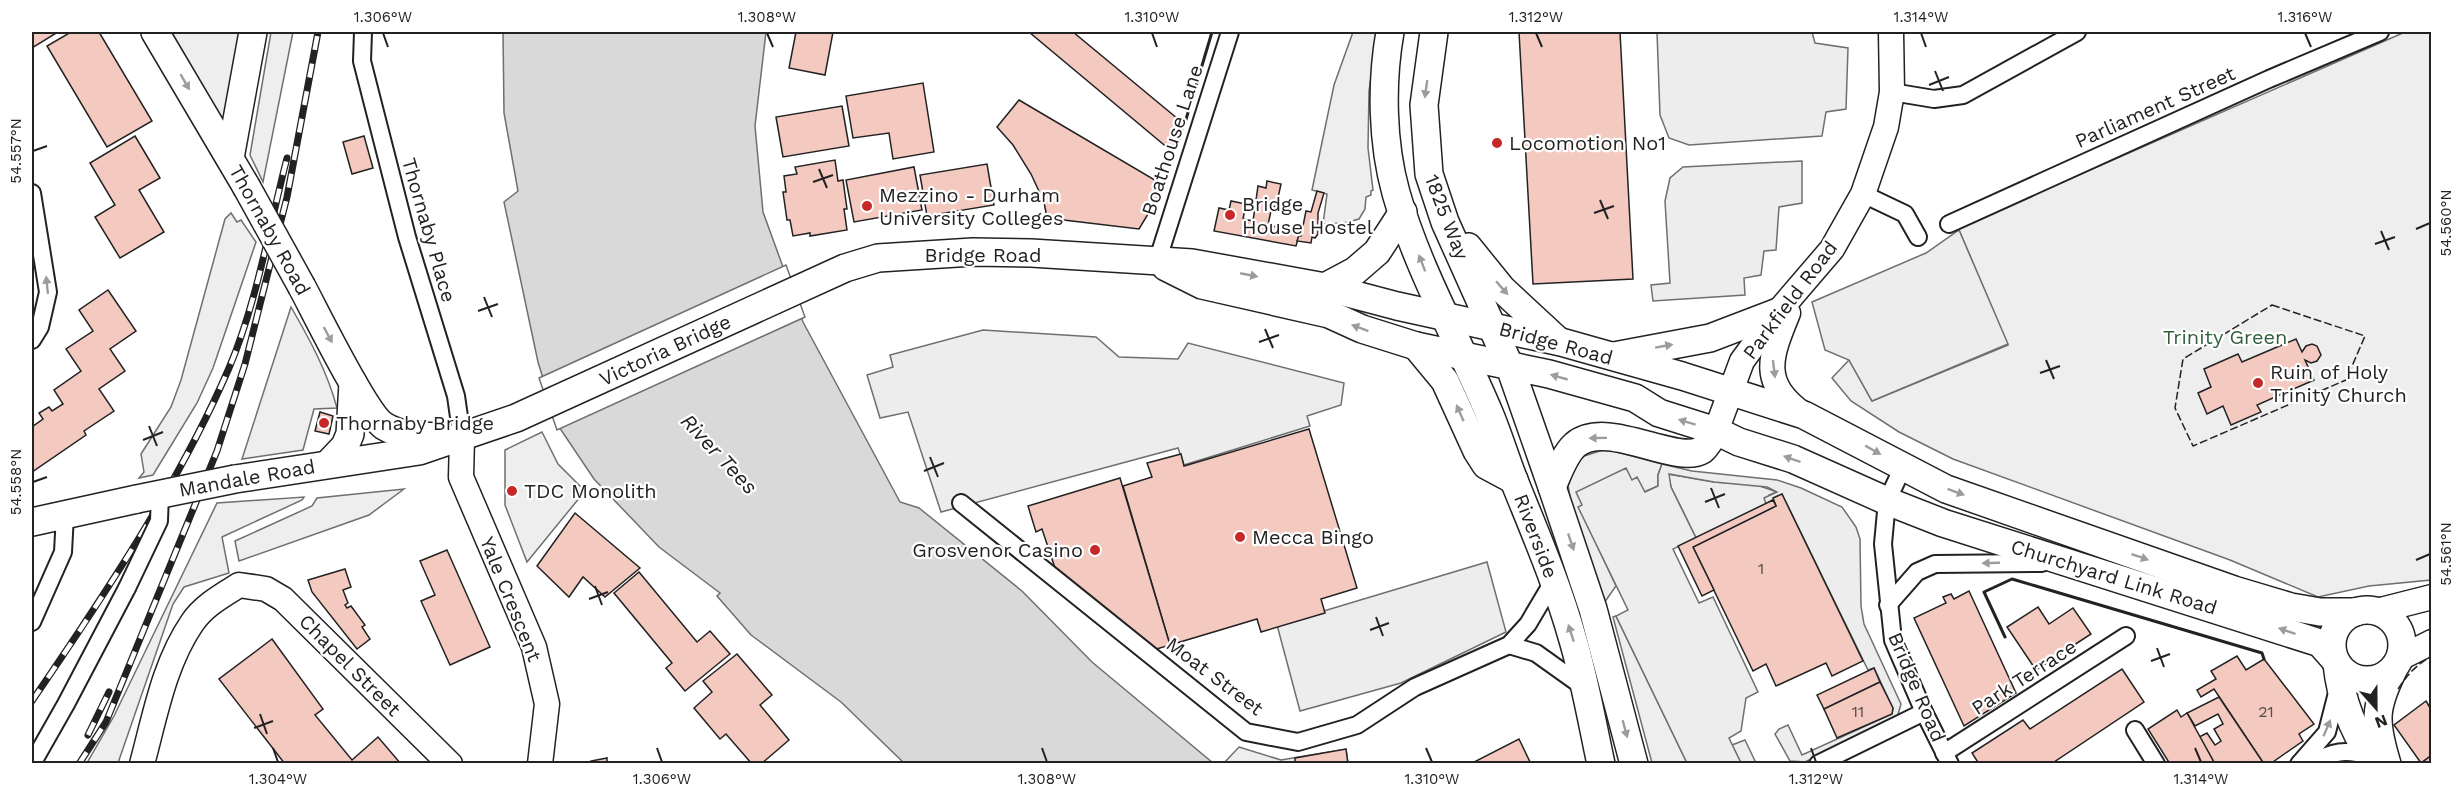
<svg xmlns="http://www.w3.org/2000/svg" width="2463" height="795" font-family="'Work Sans',sans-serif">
<rect width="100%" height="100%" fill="#fff"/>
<!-- green -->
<g fill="#eee" stroke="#6f6f6f" stroke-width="1.5">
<path d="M167 32H242L224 120H219Z"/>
<path d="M271 32H293L263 182 250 155Z"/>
<path d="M1353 32H1378L1369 91 1368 148 1373 190 1371 191V195L1366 197 1365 209 1359 219 1344 223 1323 224 1327 194 1312 190 1334 85Z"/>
<path d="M2405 32H2431V580L2369 586 2318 597 2230 560 1953 459 1899 432 1851 401 1832 378 1849 360 1872 401 2008 345 1959 230 1962 226Z"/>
<path d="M231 213 237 222 241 220 256 242 213 368 197 403 153 475 139 478 144 472 141 454 171 407 181 380 225 219Z"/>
<path d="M291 307C310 340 327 371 337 408L314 409 303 450 242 459Z"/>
<path d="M542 432 558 464 585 491 527 562 505 505V450Z"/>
<path d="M1606 449 1662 464 1658 475V486L1644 492 1637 478 1579 507 1616 586 1604 603 1571 503 1568 485 1573 467 1581 457Z"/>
<path d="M1668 474 1714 482 1757 485 1777 492 1769 495 1766 504 1696 538 1671 487Z"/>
<path d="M404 489 369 515 239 561 235 541 312 506 317 498Z"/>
<path d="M304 497 302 500 222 537 229 573 184 587 173 604 118 763H87L114 716 217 503Z"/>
<path d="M1616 616 1687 763H1652L1613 617Z"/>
<path d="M1745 740 1756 763H1741L1732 745Z"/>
<path d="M1239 747 1281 760 1346 749 1348 763 1223 764Z"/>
</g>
<!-- parking -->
<g fill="#ededed" stroke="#6f6f6f" stroke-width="1.5">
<path d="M1657 32H1812L1815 43 1848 48 1846 109 1826 112 1822 136 1689 145 1669 138 1660 115Z"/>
<path d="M1802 161V203L1779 207 1776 250 1764 251 1761 275 1744 278 1745 295 1653 301 1651 285 1670 283 1665 201 1670 178 1683 167Z"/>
<path d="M1959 230 2008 344 1872 401 1849 360 1825 350 1812 302 1926 253Z"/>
<path d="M983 330 1096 337 1119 357 1178 359 1188 343 1344 383 1341 405 1307 416 1310 426 1184 465 1178 448 941 512 908 412 880 418 867 375 893 367 890 355Z"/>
<path d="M1662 464 1692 471 1777 480 1801 488 1842 507 1856 527 1860 539 1861 606 1864 624 1901 704 1897 718 1805 762 1790 761 1775 734 1779 729 1788 725 1802 755 1892 714 1893 708 1874 668 1868 670 1782 494 1766 504 1764 498 1777 492 1767 487 1714 482 1669 474 1671 487 1696 538 1673 549 1699 603 1713 597 1758 692 1746 698 1741 731 1729 738 1741 763H1687L1616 616 1628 610 1578 507 1582 505 1576 492 1626 468 1632 480 1637 477 1645 492 1658 486V475Z"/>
<path d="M1487 562 1506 632 1401 683 1300 711 1277 625Z"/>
</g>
<!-- water -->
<path fill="#d9d9d9" stroke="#6f6f6f" stroke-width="1.5" d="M503 32H766L755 126 763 212 803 322 900 502 919 508 1022 591 1092 662 1213 763H904L841 702 751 635 717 596 720 593 659 547 594 479 557 424 538 362 504 202 518 191 504 113Z"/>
<!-- pier -->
<path fill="#fff" stroke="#6f6f6f" stroke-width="1.5" d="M786 265 805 317 557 430 539 378Z"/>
<!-- building -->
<g fill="#f3c9c0" stroke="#222" stroke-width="1.5">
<path d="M32 32H58L32 48Z"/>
<path d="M71 32H99L152 121 107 147 47 46Z"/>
<path d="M796 32H833L825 75 789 68Z"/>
<path d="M1029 32H1073L1184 124 1177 149H1169Z"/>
<path d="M1519 32H1620L1633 279 1533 284Z"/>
<path d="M923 83 934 152 893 159 889 133 853 138 846 96Z"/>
<path d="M1019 100 1165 186 1139 229 1047 218 1044 202 1031 174 1013 145 997 127Z"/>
<path d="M842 106 849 146 783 157 776 117Z"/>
<path d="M135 136 160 178 139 190 164 232 120 258 95 217 115 205 90 163Z"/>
<path d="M364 136 373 168 352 174 343 142Z"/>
<path d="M835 160 838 181 843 180 847 209H844L847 230 810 236V233L793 236 790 220H787L783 192H786L784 176 797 174 795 167Z"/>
<path d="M987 164 994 205 927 216 920 175Z"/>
<path d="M914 167 922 210 854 222 846 180Z"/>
<path d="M1267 181 1281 184 1276 207 1272 206 1268 225 1300 232 1296 246 1214 231 1219 208 1229 210 1231 201 1246 204 1243 219 1253 221 1258 186 1266 188Z"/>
<path d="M1317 191 1324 193 1318 213V234L1315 238 1312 237 1311 243 1297 241 1299 235 1301 236 1306 211 1311 212Z"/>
<path d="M108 290 136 331 110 349 125 371 99 389 114 411 84 431 86 435 32 472V427L43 419 39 413 49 407 52 411 63 404 54 390 81 371 66 349 93 331 79 310Z"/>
<path d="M2296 339 2302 352 2306 346 2312 344 2317 346 2321 355 2317 361 2311 363 2305 360 2314 380 2257 405 2261 412 2231 425 2223 406 2207 414 2198 393 2211 387 2204 369 2238 354 2242 362Z"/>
<path d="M320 412 333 416 329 434 315 431Z"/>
<path d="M1309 429 1357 588 1321 599 1325 613 1261 632 1257 619 1170 645 1123 486 1152 477 1147 463 1181 454 1184 466Z"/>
<path d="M1120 478 1170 645 1150 651 1055 568 1042 529 1036 532 1028 506Z"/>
<path d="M1782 494 1863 661 1832 676 1826 663 1776 686 1766 664 1753 671 1693 547 1776 506 1773 498Z"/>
<path d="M1773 500 1776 506 1693 547 1714 590 1702 596 1678 546Z"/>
<path d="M575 513 640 568 605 597 583 577 569 597 537 566Z"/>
<path d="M447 550 490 647 450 665 421 601 435 595 420 561Z"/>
<path d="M345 569 351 587 343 590 348 603 345 605 347 608 351 606 365 625 362 627 370 639 357 649 312 592 308 580Z"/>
<path d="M639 572 697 642 710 631 730 654 685 691 666 668 672 663 614 593Z"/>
<path d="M1969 591 2016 693 1964 726 1914 618 1946 603 1943 597 1951 594 1954 599Z"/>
<path d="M2038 607 2049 624 2073 608 2091 634 2036 670 2007 627Z"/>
<path d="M272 639 323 709 315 715 352 760 378 737 401 764H285L219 679Z"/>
<path d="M737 654 772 695 760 705 789 740 761 764H752L726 734 720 739 694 708 712 692 703 681Z"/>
<path d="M2237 656 2246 670 2264 659 2314 724 2299 734 2303 741 2270 764H2264L2214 689 2201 697 2197 690 2216 679 2211 671Z"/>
<path d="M1874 668 1880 682 1824 709 1817 695Z"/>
<path d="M2122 669 2144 702 2051 764H1979L1972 753 2023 720 2030 729Z"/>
<path d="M1880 682 1893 708 1892 714 1837 738 1824 709Z"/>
<path d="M2219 697 2264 764H2215L2199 737 2207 733 2215 745 2221 741 2214 729 2223 724 2218 714 2195 726 2187 713Z"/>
<path d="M2426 701 2432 711V755L2421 763 2394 725Z"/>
<path d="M2177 710 2181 717 2187 713 2215 764H2170L2148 729Z"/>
<path d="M1519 739 1531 764H1475L1474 762Z"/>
<path d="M1346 749 1348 764H1295V758Z"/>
<path d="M2432 755V764H2419L2421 763Z"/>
<path d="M607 758V764H592L591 761Z"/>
</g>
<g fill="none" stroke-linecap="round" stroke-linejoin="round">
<!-- street casing -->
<g stroke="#222" stroke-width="20">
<g id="street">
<path d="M363 32 362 61 407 237 456 396 462 438"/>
<path d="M1892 92 1934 99 1963 95 2077 32"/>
<path d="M32 193 48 292 40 327 32 340"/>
<path d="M1863 194 1905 214 1918 237"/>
<path d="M1949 224 2269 79 2380 32"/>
<path d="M1157 262 1230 32"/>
<path d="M1903 467 1887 501 1883 544 1893 640 1924 712 1950 764"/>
<path d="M961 503 1246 732 1298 742 1357 725 1415 687 1509 645 1528 624 1554 580"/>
<path d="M1888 605 1917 572 1935 564 2042 563"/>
<path d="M32 622 63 552 65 515"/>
<path d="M1509 645 1536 653 1585 688"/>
<path d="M2135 730 2156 764"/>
<path d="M1944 753 2126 636"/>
<path d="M32 764 66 704 127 588"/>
<path d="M1818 764 1924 712"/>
<path d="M2299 764 2327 732 2338 689"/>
<path d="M2310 764C2333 751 2345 749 2370 756"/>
</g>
</g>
<!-- secondary casing -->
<g stroke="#222" stroke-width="27">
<g id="secondary">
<path d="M1788 313C1770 357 1759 383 1804 415"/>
<path d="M1716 431 1742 361 1778 312 1832 249 1863 194 1886 127 1892 92 1891 32"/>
<path d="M462 438 461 477 534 647 547 704 540 764"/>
<path d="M2377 611 2432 597"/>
<path d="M2400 658 2432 642"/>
<path d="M142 764C155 716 164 664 192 623 203 606 223 595 239 585L266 589 283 599 450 764"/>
</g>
</g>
<!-- primary casing -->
<g stroke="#222" stroke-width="30">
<g id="primary">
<path d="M155 32 246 186"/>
<path d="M1390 32C1381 83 1382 143 1396 193 1418 270 1459 341 1490 415 1499 437 1506 460 1515 483 1536 535 1558 586 1573 640 1585 681 1592 722 1601 764"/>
<path d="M1434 32 1424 105 1429 174 1445 222 1510 367 1552 487 1593 609 1634 764"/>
<path d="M230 158 253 32"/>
<path d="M1468 247 1502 289 1557 340"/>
<path d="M1166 267 1202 285 1329 314 1362 329 1416 346 1549 374 1635 398 1659 413 1716 431 1739 442 1793 459 1887 501 1943 523 2320 643 2335 660"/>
<path d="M302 287C316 313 365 414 384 426 402 437 423 436 443 437"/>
<path d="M1325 287 1355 271 1377 252 1403 212"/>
<path d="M1416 346 1445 381 1477 451 1486 465 1514 480"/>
<path d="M1614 356 1710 338 1778 312"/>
<path d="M328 464 345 446 350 434 353 383"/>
<path d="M235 479 419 451 516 418 845 268 878 258 973 252 1031 253 1192 263 1325 287 1397 306 1561 342 1682 376 1804 415 1946 489 2234 590 2291 607 2320 612H2356"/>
<path d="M1552 487C1558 474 1564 455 1575 445 1607 418 1676 466 1702 450 1707 446 1712 436 1716 431"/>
<path d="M32 522 137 499"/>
<circle cx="2367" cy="645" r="35"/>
<path d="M2337 664C2341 701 2354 734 2376 764"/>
<path d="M2387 764C2374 721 2374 708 2394 668"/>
</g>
</g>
<!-- street -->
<use href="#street" stroke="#fff" stroke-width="16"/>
<!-- secondary -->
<use href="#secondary" stroke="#fff" stroke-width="24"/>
<!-- primary -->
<use href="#primary" stroke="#fff" stroke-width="27"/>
<!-- rail casing -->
<g stroke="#222" stroke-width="7">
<g id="rail">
<path d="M32 701C103 597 179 484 229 368 257 302 269 228 287 158"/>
<path d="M88 735 109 692"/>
<path d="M79 764 106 722 217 451 245 364 287 197 318 32"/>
</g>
</g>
<!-- rail -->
<use href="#rail" stroke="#fff" stroke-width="4.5" stroke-dasharray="14" stroke-linecap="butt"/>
<!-- street-bridge casing -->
<g stroke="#222" stroke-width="20" stroke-linecap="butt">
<path id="street-bridge" d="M127 588 159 521 160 493"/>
</g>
<!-- primary-bridge casing -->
<g stroke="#222" stroke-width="30" stroke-linecap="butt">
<g id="primary-bridge">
<path d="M246 186 302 287"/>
<path d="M137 499 235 479"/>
</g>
</g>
<!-- street-bridge -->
<use href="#street-bridge" stroke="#fff" stroke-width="16"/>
<!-- primary-bridge -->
<use href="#primary-bridge" stroke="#fff" stroke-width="27"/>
<!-- fence -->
<g stroke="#222" stroke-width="1.5" stroke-dasharray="8 3" stroke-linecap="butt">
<path d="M2272 305 2365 336 2346 380 2193 446 2175 408 2183 359Z"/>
<path d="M2398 689C2407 675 2417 664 2432 656"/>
</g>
<!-- wall -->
<g stroke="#222" stroke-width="3">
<path d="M1184 126 1212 32"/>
<path d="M2005 637 1984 592 2012 579 2262 653 2264 659"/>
</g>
</g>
<!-- one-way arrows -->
<defs><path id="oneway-solid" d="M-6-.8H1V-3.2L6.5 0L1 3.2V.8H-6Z" transform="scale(1.5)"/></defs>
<g fill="#9c9c9c">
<use href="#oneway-solid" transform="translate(185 82) rotate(60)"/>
<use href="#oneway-solid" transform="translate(1426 89) rotate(98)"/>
<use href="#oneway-solid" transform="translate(1422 263) rotate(-111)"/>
<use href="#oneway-solid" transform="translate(1249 275) rotate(11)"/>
<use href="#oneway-solid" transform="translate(47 285) rotate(-96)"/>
<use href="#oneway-solid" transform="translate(1502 288) rotate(49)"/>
<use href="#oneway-solid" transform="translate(1360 328) rotate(-159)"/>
<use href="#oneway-solid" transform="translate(328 335) rotate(62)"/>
<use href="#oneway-solid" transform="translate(1664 346) rotate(-10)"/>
<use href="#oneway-solid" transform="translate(1774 369) rotate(83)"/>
<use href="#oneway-solid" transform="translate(1559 377) rotate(-164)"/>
<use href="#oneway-solid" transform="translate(1460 413) rotate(-114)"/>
<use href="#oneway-solid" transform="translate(1687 422) rotate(-163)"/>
<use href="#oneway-solid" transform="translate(1598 438) rotate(179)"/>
<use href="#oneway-solid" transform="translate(1873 450) rotate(29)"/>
<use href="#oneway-solid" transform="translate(1792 459) rotate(-161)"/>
<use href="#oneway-solid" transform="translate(1956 492) rotate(20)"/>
<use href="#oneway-solid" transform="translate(1571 542) rotate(71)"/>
<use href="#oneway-solid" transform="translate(2140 557) rotate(19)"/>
<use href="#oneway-solid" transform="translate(1991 563) rotate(178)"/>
<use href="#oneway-solid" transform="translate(2287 631) rotate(-161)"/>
<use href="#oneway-solid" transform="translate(1571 633) rotate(-108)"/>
<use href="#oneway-solid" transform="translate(2327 728) rotate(-67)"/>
<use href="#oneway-solid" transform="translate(1625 729) rotate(75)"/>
</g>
<!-- ticks -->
<path fill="none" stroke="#222" stroke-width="2" d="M383 33 388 47M767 33 773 47M1152 33 1157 47M1536 33 1542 47M1921 33 1926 47M2305 33 2311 47M1935 71 1943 91M1929 85 1949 77M33 151 47 146M819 169 827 188M813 182 833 175M1600 200 1608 219M1594 213 1614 206M2416 229 2430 223M2381 231 2389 250M2375 244 2395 237M484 297 492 317M478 311 498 304M1265 329 1273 348M1259 342 1279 335M2046 360 2054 379M2040 373 2060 366M149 426 157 446M143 440 163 432M930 457 938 477M924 471 944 463M33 482 47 477M1711 488 1719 508M1705 502 1725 494M2416 560 2430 554M595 586 602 605M589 599 608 592M1376 617 1383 636M1370 630 1389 623M2157 648 2164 667M2151 661 2170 654M260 714 267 734M254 728 273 721M273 748 278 762M657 748 662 762M1042 748 1047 762M1426 748 1432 762M1811 748 1816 762M2195 748 2201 762"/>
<!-- markers -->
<g fill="#c62828" stroke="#fff" stroke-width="2">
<circle cx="1497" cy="143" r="6"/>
<circle cx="867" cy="206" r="6"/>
<circle cx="1230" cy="215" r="6"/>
<circle cx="2258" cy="383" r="6"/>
<circle cx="324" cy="423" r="6"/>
<circle cx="512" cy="491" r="6"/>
<circle cx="1240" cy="537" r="6"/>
<circle cx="1095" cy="550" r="6"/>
</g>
<g text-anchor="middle" stroke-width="4.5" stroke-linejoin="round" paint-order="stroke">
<!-- number labels -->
<g font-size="16" fill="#564c4a">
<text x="1761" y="574">1</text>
<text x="1858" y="717">11</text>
<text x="2266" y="717">21</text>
</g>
<!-- street labels -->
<g font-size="20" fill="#222" stroke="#fff">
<text transform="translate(2155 107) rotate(-24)" y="7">Parliament Street</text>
<text transform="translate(1172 140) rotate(-72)" y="7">Boathouse Lane</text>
<text transform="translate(1447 217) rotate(69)" y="7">1825 Way</text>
<text transform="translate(270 230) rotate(61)" y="7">Thornaby Road</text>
<text transform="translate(429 230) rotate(74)" y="7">Thornaby Place</text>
<text x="983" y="262">Bridge Road</text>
<text transform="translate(1790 300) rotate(-53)" y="7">Parkfield Road</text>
<text transform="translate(1556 343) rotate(15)" y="7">Bridge Road</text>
<text transform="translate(665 350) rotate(-25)" y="7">Victoria Bridge</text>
<text transform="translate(247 478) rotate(-10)" y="7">Mandale Road</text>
<text transform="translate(1536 536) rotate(69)" y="7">Riverside</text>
<text transform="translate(2114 577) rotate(17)" y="7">Churchyard Link Road</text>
<text transform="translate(511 599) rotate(68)" y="7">Yale Crescent</text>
<text transform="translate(350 665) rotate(45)" y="7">Chapel Street</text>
<text transform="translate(1215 676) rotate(37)" y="7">Moat Street</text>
<text transform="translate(2024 677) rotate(-33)" y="7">Park Terrace</text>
<text transform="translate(1917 687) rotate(67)" y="7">Bridge Road</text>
</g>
<!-- poi labels -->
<g font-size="20" fill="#222" stroke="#fff" text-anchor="start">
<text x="1509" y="150">Locomotion No1</text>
<text x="879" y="202">Mezzino - Durham<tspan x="879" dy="23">University Colleges</tspan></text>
<text x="1242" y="211">Bridge<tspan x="1242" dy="23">House Hostel</tspan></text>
<text x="2270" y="379">Ruin of Holy<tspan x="2270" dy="23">Trinity Church</tspan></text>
<text x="336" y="430">Thornaby Bridge</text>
<text x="524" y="498">TDC Monolith</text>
<text x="1252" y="544">Mecca Bingo</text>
<text x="1083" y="557" text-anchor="end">Grosvenor Casino</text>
</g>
<!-- park labels -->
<g font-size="20" fill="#2f5e38" stroke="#fff">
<text x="2225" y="344">Trinity Green</text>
</g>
<!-- water labels -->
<g font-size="21" font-style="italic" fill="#222" stroke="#fff">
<text transform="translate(719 454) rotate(47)" y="7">River Tees</text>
</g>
</g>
<!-- border -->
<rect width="2463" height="795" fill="none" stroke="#ffffff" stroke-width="66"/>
<!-- north arrow -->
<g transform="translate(2376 708) rotate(159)" stroke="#ffffff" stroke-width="4.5" paint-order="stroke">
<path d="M0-4.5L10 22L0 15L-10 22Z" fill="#222222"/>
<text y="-9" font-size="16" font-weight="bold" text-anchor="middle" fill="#222222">N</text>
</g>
<rect x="33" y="33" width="2397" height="729" fill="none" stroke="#222" stroke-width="2"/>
<g font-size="15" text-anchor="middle" fill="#222">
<text x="383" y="22">1.306°W</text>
<text x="767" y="22">1.308°W</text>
<text x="1152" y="22">1.310°W</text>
<text x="1536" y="22">1.312°W</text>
<text x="1921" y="22">1.314°W</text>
<text x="2305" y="22">1.316°W</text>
<text transform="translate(16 151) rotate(-90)" y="5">54.557°N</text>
<text transform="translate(2446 223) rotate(-90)" y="5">54.560°N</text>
<text transform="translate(16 482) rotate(-90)" y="5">54.558°N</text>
<text transform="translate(2446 554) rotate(-90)" y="5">54.561°N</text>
<text x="278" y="784">1.304°W</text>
<text x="662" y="784">1.306°W</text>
<text x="1047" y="784">1.308°W</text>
<text x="1432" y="784">1.310°W</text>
<text x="1816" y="784">1.312°W</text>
<text x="2201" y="784">1.314°W</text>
</g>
</svg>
